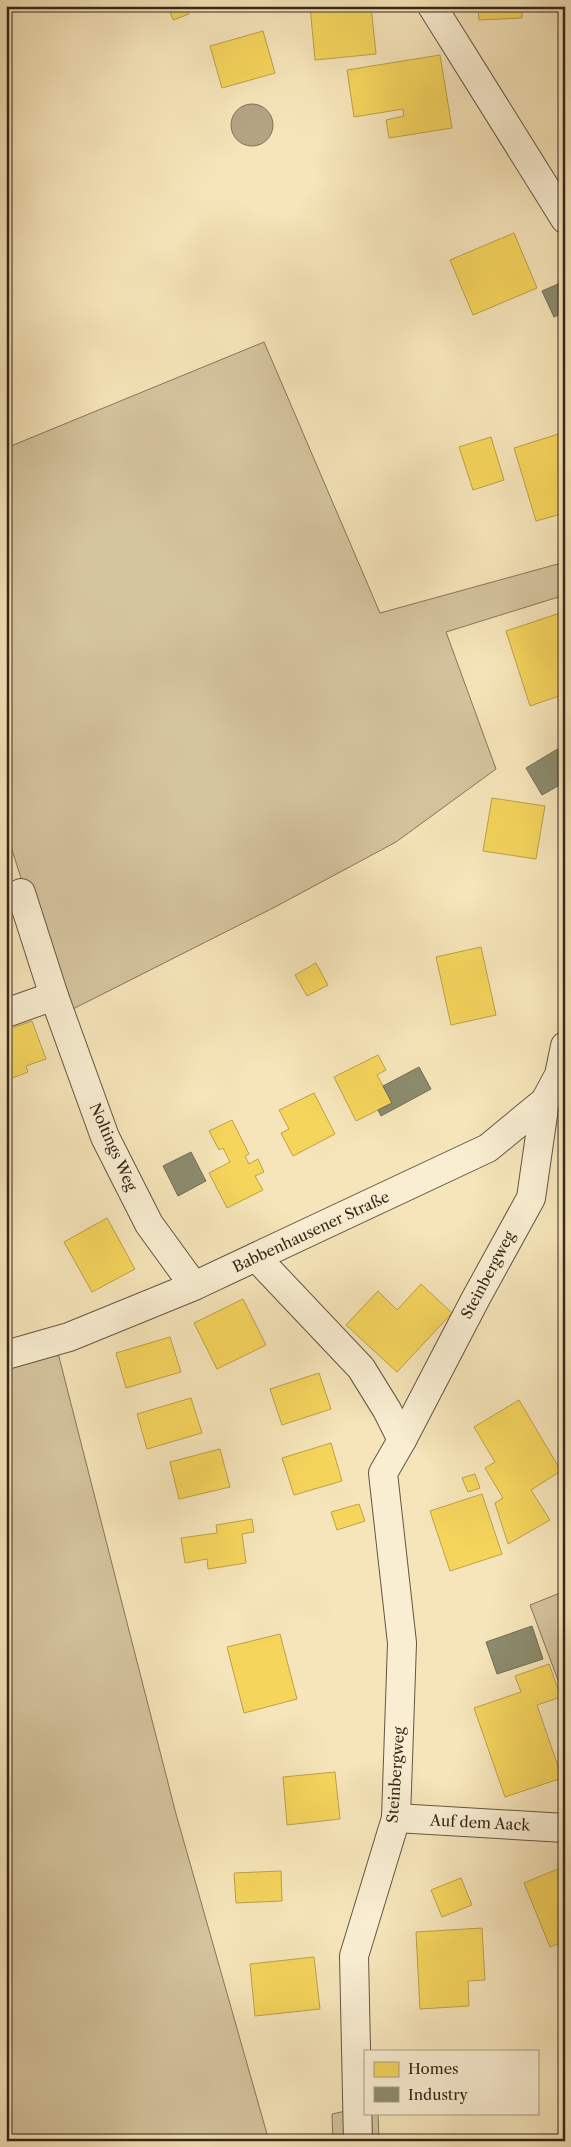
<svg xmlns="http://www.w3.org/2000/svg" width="571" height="2147" font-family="'Libre Caslon Text',serif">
<rect width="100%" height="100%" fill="#f6e5ba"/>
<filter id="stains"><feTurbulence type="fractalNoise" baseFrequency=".004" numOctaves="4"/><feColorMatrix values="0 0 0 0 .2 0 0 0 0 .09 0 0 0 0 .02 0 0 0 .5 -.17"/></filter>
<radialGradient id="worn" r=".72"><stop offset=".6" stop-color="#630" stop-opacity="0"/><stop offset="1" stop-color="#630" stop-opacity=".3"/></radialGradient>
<!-- green -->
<g fill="#d5c59f" stroke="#85765c">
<path d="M264 342 380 613 565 562V595L446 632 496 769 396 842 275 907 69 1011 21 878 6 831V448Z"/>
<path d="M58 1353 176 1814 269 2141H6V1366Z"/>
<path d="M565 1591V1699L530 1605Z"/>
<path d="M365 2107V2113H378L379 2141H333L332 2114Z"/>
</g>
<!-- water -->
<circle fill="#b4a483" stroke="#817259" cx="252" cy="125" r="21"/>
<!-- homes -->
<g fill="#f6d55c" stroke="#bca148">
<path d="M168 6H187L189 14 173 20Z"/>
<path d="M310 6H371L376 54 315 60Z"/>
<path d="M478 6H522V18L479 20Z"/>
<path d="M263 31 275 73 222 88 210 46Z"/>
<path d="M440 55 452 128 389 138 386 120 404 116 403 109 354 117 347 70Z"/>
<path d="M514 233 537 288 473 315 450 260Z"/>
<path d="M565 383V403L559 385Z"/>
<path d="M565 432V513L536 521 514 448Z"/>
<path d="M491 437 504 480 473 490 459 447Z"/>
<path d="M560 613 565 626V694L530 706 506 631Z"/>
<path d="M492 798 545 806 536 859 483 851Z"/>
<path d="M6 936 12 950 6 952Z"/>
<path d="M481 947 496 1015 451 1025 436 957Z"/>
<path d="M316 963 328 985 307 996 295 975Z"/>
<path d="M32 1021 46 1059 26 1066 28 1072 7 1080 6 1030Z"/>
<path d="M378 1055 386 1070 377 1075 392 1103 356 1121 334 1077Z"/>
<path d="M314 1093 335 1134 293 1156 281 1133 289 1129 279 1110Z"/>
<path d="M232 1120 249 1154 245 1156 249 1164 258 1159 264 1172 255 1176 263 1190 227 1208 209 1173 230 1162 223 1148 219 1150 209 1131Z"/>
<path d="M107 1218 135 1269 92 1292 64 1242Z"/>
<path d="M421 1284 452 1313 397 1372 346 1325 378 1291 397 1310Z"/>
<path d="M243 1299 266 1345 217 1369 194 1323Z"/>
<path d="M170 1337 181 1372 126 1388 116 1353Z"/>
<path d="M319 1373 331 1409 282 1425 270 1389Z"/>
<path d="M191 1398 202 1433 147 1449 137 1414Z"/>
<path d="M519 1400 561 1471 531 1490 550 1520 508 1544 495 1503 503 1498 485 1468 495 1462 474 1427Z"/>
<path d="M331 1443 342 1481 294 1495 282 1458Z"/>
<path d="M220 1449 230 1487 179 1499 170 1462Z"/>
<path d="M475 1474 480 1488 468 1492 462 1478Z"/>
<path d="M482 1494 502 1554 450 1571 430 1511Z"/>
<path d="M359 1504 365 1521 337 1530 331 1512Z"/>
<path d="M252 1519 254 1532 242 1534 246 1563 208 1569 207 1559 185 1563 181 1538 217 1533 216 1525Z"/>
<path d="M280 1634 297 1699 244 1713 227 1647Z"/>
<path d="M549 1664 561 1697 537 1705 562 1778 505 1797 474 1708 521 1692 515 1676Z"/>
<path d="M335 1772 340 1819 287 1825 283 1777Z"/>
<path d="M565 1866V1941L550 1947 524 1883Z"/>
<path d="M281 1871 282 1901 236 1903 234 1873Z"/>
<path d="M461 1878 472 1905 442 1917 431 1890Z"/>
<path d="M482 1928 485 1980 468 1981 469 2006 420 2009 416 1932Z"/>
<path d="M314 1957 320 2009 255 2016 250 1964Z"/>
<path d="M565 1964V1982L559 1967Z"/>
</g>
<!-- industry -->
<g fill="#8c8c6e" stroke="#726e54">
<path d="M565 281V312L554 317 542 291Z"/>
<path d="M561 747 565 754V782L542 795 526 768Z"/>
<path d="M419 1067 431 1089 381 1116 378 1110 392 1103 383 1086Z"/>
<path d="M191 1152 206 1181 178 1196 163 1166Z"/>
<path d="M532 1626 543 1659 497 1674 486 1642Z"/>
</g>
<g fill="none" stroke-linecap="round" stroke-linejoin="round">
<!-- minor casing -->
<g stroke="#655641" stroke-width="30">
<g id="minor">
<path d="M432 6 565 219"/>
<path d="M21 893 54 996 105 1137 149 1224 194 1286"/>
<path d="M6 1013 54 996"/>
<path d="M256 1257 361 1368 387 1410 402 1440 383 1473 402 1643 396 1818 354 1956 358 2141"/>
<path d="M6 1355 69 1337 194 1286 488 1148 545 1101 559 1075 565 1046"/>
<path d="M402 1440 476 1298 531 1198 545 1101"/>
<path d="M396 1818 565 1828"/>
</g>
</g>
<!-- minor -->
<use href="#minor" stroke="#f9eed2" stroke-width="28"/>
</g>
<g text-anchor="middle" stroke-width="5" stroke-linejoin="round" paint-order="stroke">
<!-- street labels -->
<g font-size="15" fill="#352719" stroke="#f9eed2">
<text transform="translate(113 1147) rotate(66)" y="5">Noltings Weg</text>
<text transform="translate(311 1232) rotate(-25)" y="5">Babbenhausener Straße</text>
<text transform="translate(488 1275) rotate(-62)" y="5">Steinbergweg</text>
<text transform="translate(396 1775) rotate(-86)" y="5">Steinbergweg</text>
<text transform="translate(480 1823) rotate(3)" y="5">Auf dem Aack</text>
</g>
</g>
<!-- margin -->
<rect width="571" height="2147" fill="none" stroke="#f6e5ba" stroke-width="25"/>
<rect x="8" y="8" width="556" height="2132" fill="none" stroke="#352719" stroke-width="2.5"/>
<rect x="12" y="12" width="546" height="2122" fill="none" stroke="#352719"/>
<!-- legend -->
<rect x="364" y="2050" width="175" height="65" fill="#f9eed2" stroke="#ab9e88"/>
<rect x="374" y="2062" width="25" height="15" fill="#f6d55c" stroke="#ab9e88"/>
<text x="408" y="2074" font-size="15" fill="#352719">Homes</text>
<rect x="374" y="2087" width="25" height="15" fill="#8c8c6e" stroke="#ab9e88"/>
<text x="408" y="2100" font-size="15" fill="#352719">Industry</text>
<rect width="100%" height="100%" filter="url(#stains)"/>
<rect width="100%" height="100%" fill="url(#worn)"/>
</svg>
